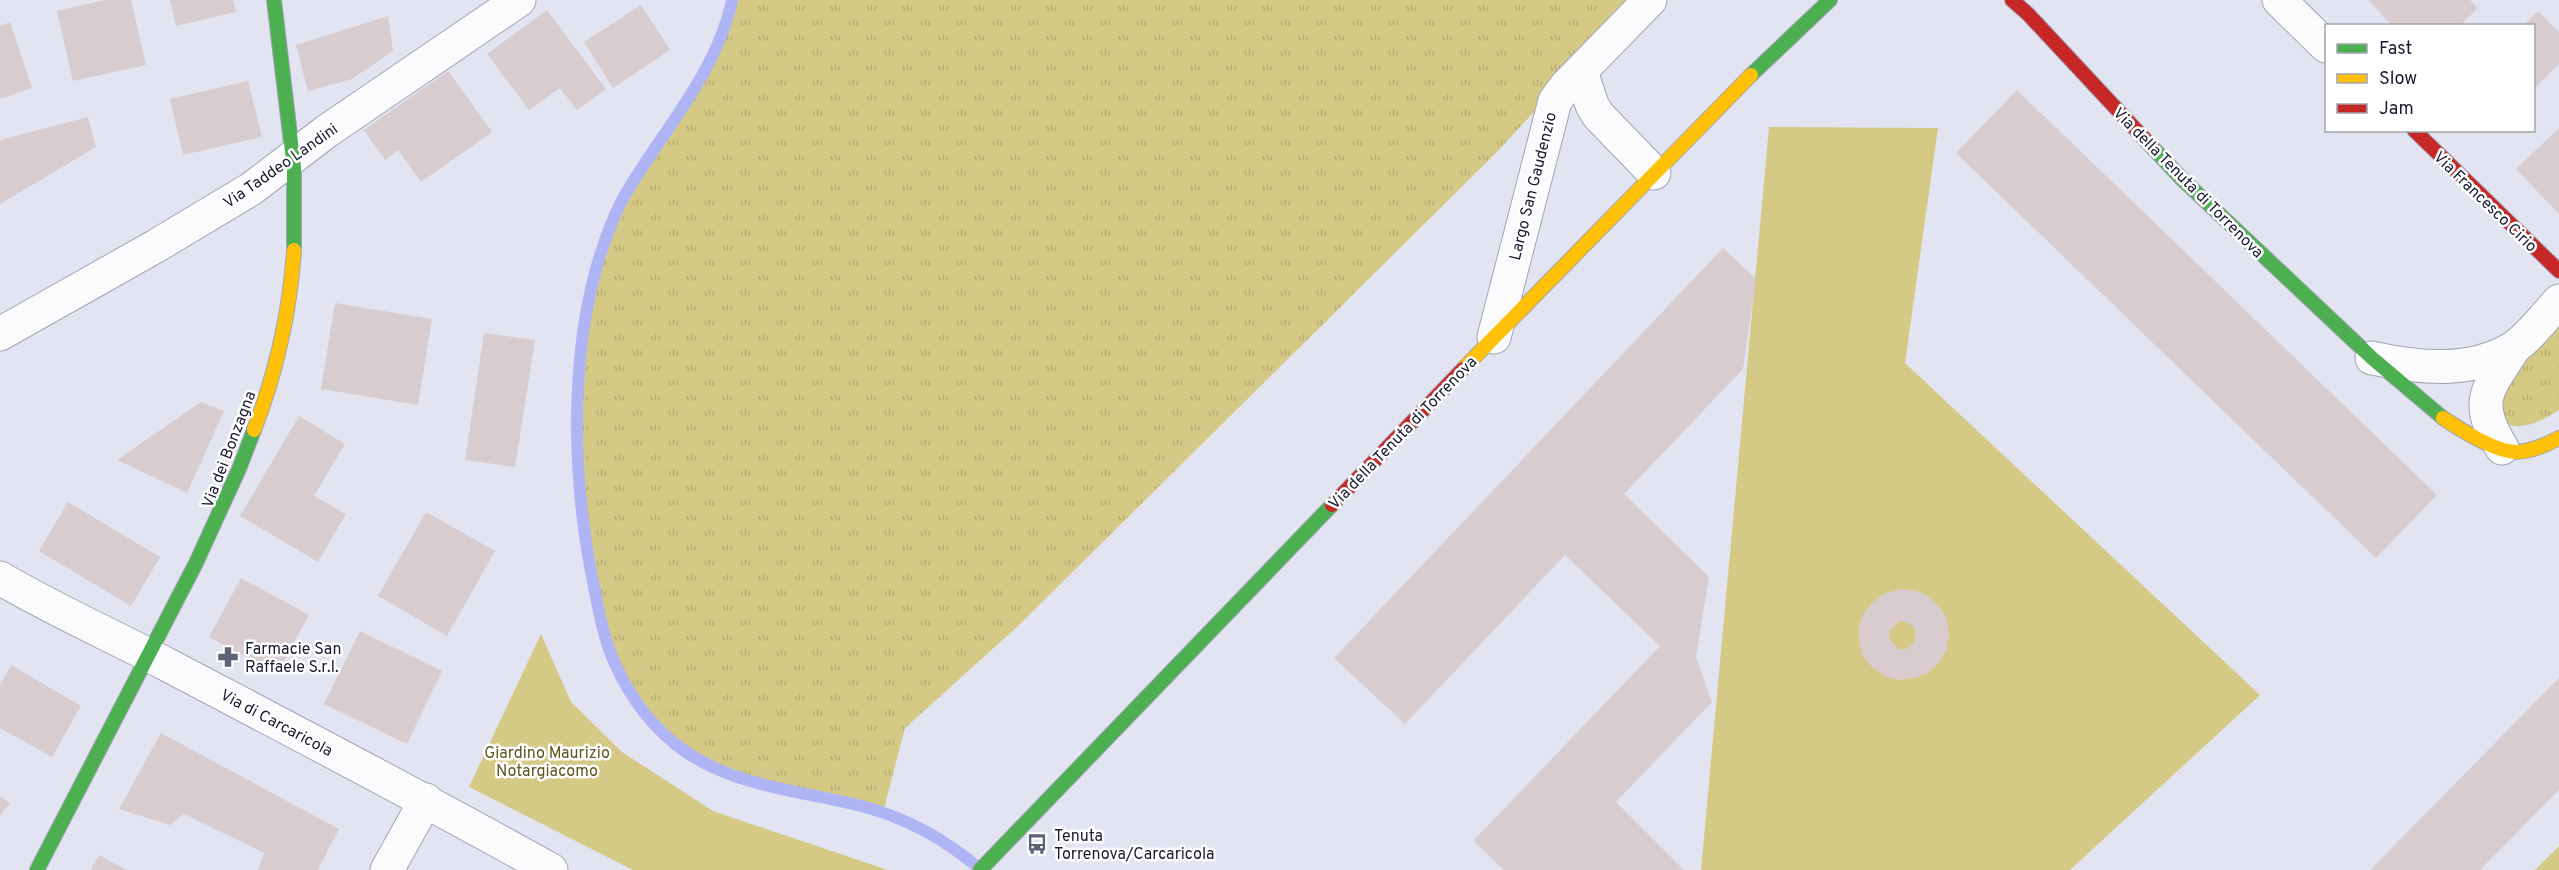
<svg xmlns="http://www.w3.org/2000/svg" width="2559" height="870" font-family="Overpass,sans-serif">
<defs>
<pattern id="grass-tufts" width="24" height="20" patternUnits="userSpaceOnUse" patternTransform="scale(1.5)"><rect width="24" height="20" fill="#d5ca85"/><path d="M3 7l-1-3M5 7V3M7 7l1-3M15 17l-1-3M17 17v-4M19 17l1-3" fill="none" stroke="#b6ad73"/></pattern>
</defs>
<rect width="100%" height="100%" fill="#e2e4f2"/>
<!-- grass -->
<g fill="url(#grass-tufts)">
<path d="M732 0H1638L1495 154 1019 625 905 728 883 812C830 796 745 790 700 761 669 740 644 716 625 684 608 655 601 620 594 587 570 467 567 330 614 216 624 192 640 171 654 150 685 105 721 54 732 0Z"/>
<path d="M2559 325V410C2540 422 2521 433 2500 421L2501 384Z"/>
</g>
<!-- green -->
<g fill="#d5ca85">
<path d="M1769 127 1938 128 1905 363 2260 695 2070 870H1701Z"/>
<path d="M541 634 571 702 622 752 713 811 888 870H633L469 787Z"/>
<path d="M2559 846V870H2535Z"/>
</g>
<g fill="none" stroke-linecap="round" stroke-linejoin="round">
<!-- stream -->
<path stroke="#afb4f5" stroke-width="12" d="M732 0C721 55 684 106 653 151 640 172 624 192 615 215 567 325 570 471 594 587 599 612 604 640 615 664 631 699 654 730 686 752 739 788 805 791 865 807 909 819 946 840 980 869"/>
</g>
<!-- building -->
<g fill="#d9ccce" fill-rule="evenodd">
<path d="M105 0H131L146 65 73 81 57 11Z"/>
<path d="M170 0H233L236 12 176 26Z"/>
<path d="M2368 0H2470L2478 8 2460 26H2393Z"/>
<path d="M641 5 670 50 613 88 584 42Z"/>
<path d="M547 10 606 89 577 110 560 88 529 110 487 54Z"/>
<path d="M2538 11 2559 32V64L2534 89V26H2523Z"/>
<path d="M388 16 393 51 352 79 308 91 296 45Z"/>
<path d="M10 22 32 88 0 99V26Z"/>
<path d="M448 71 492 132 421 182 398 150 385 160 364 130Z"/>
<path d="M248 81 262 137 183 155 170 99Z"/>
<path d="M2017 90 2437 495 2376 558 1956 153Z"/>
<path d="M88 117 96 147 0 204V140Z"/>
<path d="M2559 128V214L2516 169Z"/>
<path d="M1723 248 1756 279 1743 369 1624 494 1709 577 1696 657 1712 702 1616 802 1684 870H1504L1473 841 1660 646 1565 555 1405 724 1334 658Z"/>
<path d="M335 303 432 319 418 405 321 389Z"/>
<path d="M484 333 535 340 515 467 465 460Z"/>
<path d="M201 402 224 411 187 493 117 460Z"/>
<path d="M299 416 345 444 314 496 346 514 318 562 240 516Z"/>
<path d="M68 502 160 557 131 606 39 551Z"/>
<path d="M426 512 495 551 447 636 378 596Z"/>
<path d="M241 578 309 615 277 674 209 637Z"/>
<path d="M1901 589 1916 591 1929 597 1940 607 1947 620 1949 635 1946 650 1939 663 1928 673 1914 678 1899 680 1885 676 1872 667 1863 656 1859 641V626L1864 612 1874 601 1886 593ZM1900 621 1909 623 1916 630 1914 643 1907 649H1898L1889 639 1890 630Z"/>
<path d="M360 631 442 671 407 744 324 704Z"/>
<path d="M11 665 81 706 52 757 0 728V685Z"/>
<path d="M2559 678V790L2480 870H2370Z"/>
<path d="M161 733 339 829 318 870H258L264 853 184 814 170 825 119 809Z"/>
<path d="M0 796 10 803 0 816Z"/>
<path d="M99 855 127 870H91Z"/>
</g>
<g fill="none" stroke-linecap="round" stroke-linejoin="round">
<!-- street casing -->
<g stroke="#a3a5b7" stroke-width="35">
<g id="street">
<path d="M2279 0 2326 46"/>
<path d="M1581 71 1592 105 1598 115 1654 173"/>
<path d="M0 334 156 246 251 189 327 131 519 0"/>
<path d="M1494 337 1555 101 1566 86 1650 0"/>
<path d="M2372 358C2418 368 2470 374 2513 348 2530 337 2545 316 2559 301"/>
<path d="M2502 448C2473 401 2487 390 2514 348"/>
<path d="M0 578C54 610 111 635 166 664 295 732 424 799 551 870"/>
<path d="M387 870 426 800"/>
</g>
</g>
<!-- fast casing -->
<g stroke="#a3a5b7" stroke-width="16">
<g id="fast">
<path d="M274 0 294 168V250"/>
<path d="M1751 75 1830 0"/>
<path d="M2153 148 2182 179 2372 358 2443 418"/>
<path d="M37 870 196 563 239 469 254 430"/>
<path d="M980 870 1332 505"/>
</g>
</g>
<!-- slow casing -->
<g stroke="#a3a5b7" stroke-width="16">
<g id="slow">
<path d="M1463 369 1751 75"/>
<path d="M2443 418C2461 430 2494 451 2515 452 2530 452 2546 445 2559 438"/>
<path d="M254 430C276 373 290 311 294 250"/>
</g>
</g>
<!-- jam casing -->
<g stroke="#a3a5b7" stroke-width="16">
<g id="jam">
<path d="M2012 0 2028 14 2153 148"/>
<path d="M2414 130 2559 271"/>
<path d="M1332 505 1463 369"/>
</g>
</g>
<!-- street -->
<use href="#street" stroke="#fbfbfd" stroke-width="33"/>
<!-- fast -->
<use href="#fast" stroke="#4caf50" stroke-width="14"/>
<!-- slow -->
<use href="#slow" stroke="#ffc107" stroke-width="14"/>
<!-- jam -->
<use href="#jam" stroke="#c62828" stroke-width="14"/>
</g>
<!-- icons -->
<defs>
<g id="pharmacy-bare" transform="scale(1.62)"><path d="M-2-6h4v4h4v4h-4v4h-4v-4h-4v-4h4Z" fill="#5f6176" stroke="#fff" stroke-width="2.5" paint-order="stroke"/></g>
<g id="bus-bare" transform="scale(1.62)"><path d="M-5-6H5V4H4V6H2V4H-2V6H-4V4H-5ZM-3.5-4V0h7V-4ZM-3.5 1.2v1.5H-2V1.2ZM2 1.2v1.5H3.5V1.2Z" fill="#5f6176" stroke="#fff" stroke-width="2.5" paint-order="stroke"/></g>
</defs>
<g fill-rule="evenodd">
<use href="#pharmacy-bare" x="228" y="657"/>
<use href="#bus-bare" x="1037" y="844"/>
</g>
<g text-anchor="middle" stroke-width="5" stroke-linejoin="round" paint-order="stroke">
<!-- street labels -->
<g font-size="16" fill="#191b33" stroke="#fff">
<text transform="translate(280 165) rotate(-35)" y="6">Via Taddeo Landini</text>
<text transform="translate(2189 182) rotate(45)" y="6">Via della Tenuta di Torrenova</text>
<text transform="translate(1532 186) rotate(-76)" y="6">Largo San Gaudenzio</text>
<text transform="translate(2486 201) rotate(44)" y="6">Via Francesco Cirio</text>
<text transform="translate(1402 432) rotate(-46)" y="6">Via della Tenuta di Torrenova</text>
<text transform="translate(228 449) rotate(-69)" y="6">Via dei Bonzagna</text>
<text transform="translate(277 722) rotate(28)" y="6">Via di Carcaricola</text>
</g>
<!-- poi labels -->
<g font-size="16" fill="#191b33" stroke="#fff" text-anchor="start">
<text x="245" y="654">Farmacie San<tspan x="245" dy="18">Raffaele S.r.l.</tspan></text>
<text x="1054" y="841">Tenuta<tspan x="1054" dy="18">Torrenova/Carcaricola</tspan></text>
</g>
<!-- park labels -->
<g font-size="16" fill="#605721" stroke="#fff">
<text x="547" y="758">Giardino Maurizio<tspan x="547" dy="18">Notargiacomo</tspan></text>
</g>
</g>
<!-- legend -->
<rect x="2325" y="24" width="210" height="108" fill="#ffffff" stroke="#a3a4ad" stroke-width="1.5"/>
<rect x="2337" y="44" width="30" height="9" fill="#4caf50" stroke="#a3a4ad" stroke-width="1.5"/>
<text x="2379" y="54" font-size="18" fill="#191b33">Fast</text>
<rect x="2337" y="74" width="30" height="9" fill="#ffc107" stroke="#a3a4ad" stroke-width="1.5"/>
<text x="2379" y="84" font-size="18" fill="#191b33">Slow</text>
<rect x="2337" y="104" width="30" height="9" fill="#c62828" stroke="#a3a4ad" stroke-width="1.5"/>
<text x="2379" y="114" font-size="18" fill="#191b33">Jam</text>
</svg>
